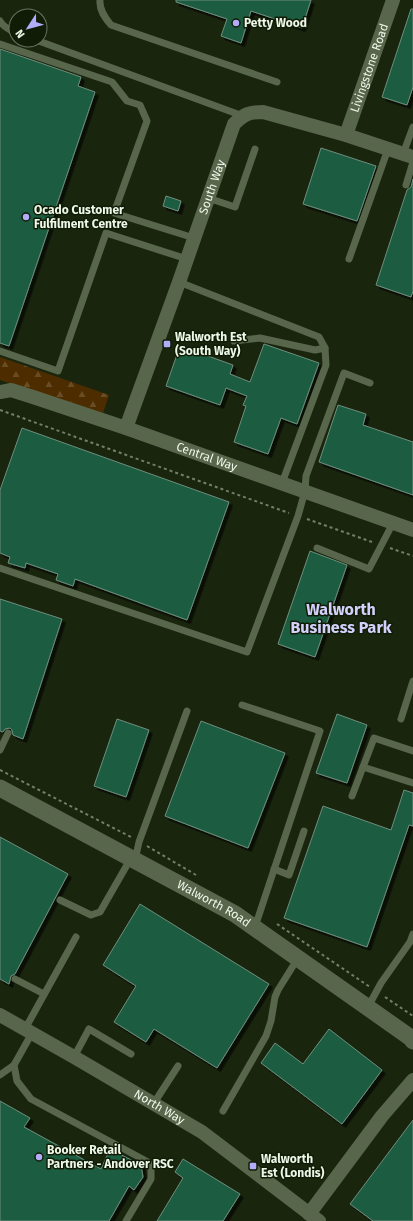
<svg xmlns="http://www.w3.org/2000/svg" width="413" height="1221" font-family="'Fira Sans',sans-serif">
<defs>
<pattern id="forest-firs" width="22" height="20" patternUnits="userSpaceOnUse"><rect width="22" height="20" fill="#4d2d00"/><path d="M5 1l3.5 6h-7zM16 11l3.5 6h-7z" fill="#674c25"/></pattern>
<filter id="shadow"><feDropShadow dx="3.5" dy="3.5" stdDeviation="0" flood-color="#0009"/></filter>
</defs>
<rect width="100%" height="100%" fill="#1a250e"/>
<!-- forest -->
<path fill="url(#forest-firs)" d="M0 357 109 395 103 413 0 380Z"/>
<!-- building -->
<g fill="#1a5c41" stroke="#6f8e7e" filter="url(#shadow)">
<path d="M176 0H311L302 28 251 11 241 43 221 36 227 19 176 2Z"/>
<path d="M411 9H413V87L407 105 382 97Z"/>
<path d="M0 49 81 77 78 86 95 92 9 346 0 343Z"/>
<path d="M321 148 376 166 357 221 303 204Z"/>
<path d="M413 179V291L411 297 376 285 407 190 411 187Z"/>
<path d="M166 196 181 201 178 211 163 206Z"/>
<path d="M264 344 319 363 297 424 281 418 268 454 234 442 246 406 243 405 247 396 226 388 220 405 166 386 180 346 233 365 230 374 250 382Z"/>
<path d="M338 405 366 414 363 425 413 442V495L319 462Z"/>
<path d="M22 428 229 502 187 620 75 579 73 586 56 580 58 574 26 563 25 568 8 563 10 557 0 553V490Z"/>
<path d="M310 551 347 565 315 657 278 644Z"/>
<path d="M0 599 62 619 23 739 13 735 12 730 10 728 5 729 3 732 0 731Z"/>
<path d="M337 714 367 725 347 783 316 773Z"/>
<path d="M117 719 149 730 126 797 94 786Z"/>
<path d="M201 721 285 753 248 848 165 816Z"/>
<path d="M404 790 413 793V826L409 825 367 947 284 918 323 806 391 830Z"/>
<path d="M0 837 68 874 15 974 11 976 9 984 0 979Z"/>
<path d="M140 904 269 984 217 1068 154 1029 146 1042 114 1022 136 986 103 965Z"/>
<path d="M329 1029 382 1070 342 1124 261 1063 275 1043 303 1064Z"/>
<path d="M0 1101 30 1118 24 1127 101 1169 110 1149 141 1165 143 1177 134 1190 129 1186 109 1221H0Z"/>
<path d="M413 1120V1221H373L350 1204Z"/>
<path d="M183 1159 240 1194 223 1221H157L183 1178 175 1172Z"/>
</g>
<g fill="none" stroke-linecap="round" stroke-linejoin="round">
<!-- path -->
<g stroke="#747e6a" stroke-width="2" stroke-dasharray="3 3" stroke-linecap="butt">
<path d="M0 410 289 513"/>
<path d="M307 519 372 542"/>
<path d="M390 548 413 556"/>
<path d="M0 770 43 792 131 837"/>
<path d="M147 846 196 875"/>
<path d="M277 924 370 987"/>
<path d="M385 997 413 1016"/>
</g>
<!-- service -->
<g stroke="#58664c" stroke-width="7">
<path d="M100 0C99 10 105 18 111 25L277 82"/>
<path d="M0 21C3 27 10 30 16 33"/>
<path d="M36 40 243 116"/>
<path d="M0 44 112 82 127 101 140 105 147 121 114 213 194 238"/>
<path d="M403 154 413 127"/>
<path d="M406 185 413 162"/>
<path d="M208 198 235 207 255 149"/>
<path d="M349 259 388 149"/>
<path d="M179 282 319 337 325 348 326 365 282 483"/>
<path d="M234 341 260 338 315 350 325 348"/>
<path d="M0 351 58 371 106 233 187 259"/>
<path d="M317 548 369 569 393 523"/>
<path d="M0 568 247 652 298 516 305 491 306 476 344 373 370 383"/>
<path d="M242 705 320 731 255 927"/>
<path d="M401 719 413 681"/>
<path d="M0 750 8 733"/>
<path d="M363 767 413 783"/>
<path d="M352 796 374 738 413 751"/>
<path d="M135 860 139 842 187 711"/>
<path d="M274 869 289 875 304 831"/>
<path d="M60 900 91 915 100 912 131 858"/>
<path d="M15 979 44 994"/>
<path d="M368 1007 381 983 410 942 413 934"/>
<path d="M25 1029 76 937"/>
<path d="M32 1033 14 1065 17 1081 31 1099 148 1162 151 1169V1179L126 1221"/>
<path d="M74 1057 89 1029 131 1054"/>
<path d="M0 1075 14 1065"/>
<path d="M154 1103 178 1066"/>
<path d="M223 1111 266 1036 271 1021 275 997 278 990 298 958"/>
</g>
<!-- minor -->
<g stroke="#58664c" stroke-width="14">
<path id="s1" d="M346 135 393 0"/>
<path id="s2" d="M0 392 11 390 33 397 126 428 413 530"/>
<path id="s3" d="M126 428 179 282 234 124C244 114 249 112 263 112L346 135 413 157"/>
<path id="s4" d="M0 1015 74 1057 202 1132 319 1221"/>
<path d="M309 1214 382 1116 413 1080"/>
</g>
<!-- tertiary -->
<path stroke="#58664c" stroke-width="17" id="s5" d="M0 788 235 914 411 1038 413 1041"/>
</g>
<!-- markers -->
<g fill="#b3adf9" stroke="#111c06" stroke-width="1.5">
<circle cx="236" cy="23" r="4"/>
<circle cx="26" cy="217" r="4"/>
<rect x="163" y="340" width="8" height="8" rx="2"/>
<circle cx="39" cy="1157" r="4"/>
<rect x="249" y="1162" width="8" height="8" rx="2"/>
</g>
<g text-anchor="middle" stroke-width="3" stroke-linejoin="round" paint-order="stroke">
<!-- poi labels -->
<g font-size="12" font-weight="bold" fill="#eef7e8" stroke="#111c06" text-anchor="start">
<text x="244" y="27">Petty Wood</text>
<text x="34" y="214">Ocado Customer<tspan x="34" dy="14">Fulfilment Centre</tspan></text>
<text x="175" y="341">Walworth Est<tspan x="175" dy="14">(South Way)</tspan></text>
<text x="47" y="1154">Booker Retail<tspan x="47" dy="14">Partners - Andover RSC</tspan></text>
<text x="261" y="1163">Walworth<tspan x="261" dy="14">Est (Londis)</tspan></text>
</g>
<!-- street labels -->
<g font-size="12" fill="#eef7e8" stroke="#111c06">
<text dy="4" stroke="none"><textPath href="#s1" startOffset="71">Livingstone Road</textPath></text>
<text dy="4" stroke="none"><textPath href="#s3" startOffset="256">South Way</textPath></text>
<text dy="4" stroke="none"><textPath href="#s2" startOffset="218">Central Way</textPath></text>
<text dy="4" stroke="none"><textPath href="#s5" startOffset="243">Walworth Road</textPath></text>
<text dy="4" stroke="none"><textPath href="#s4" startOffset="184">North Way</textPath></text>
</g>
<!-- district labels -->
<g font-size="16" font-weight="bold" fill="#d3d1fc" stroke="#111c06">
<text x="341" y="615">Walworth<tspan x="341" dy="18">Business Park</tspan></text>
</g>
</g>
<!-- north arrow -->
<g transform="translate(28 28) rotate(234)"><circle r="19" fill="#111c06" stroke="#697460"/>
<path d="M0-3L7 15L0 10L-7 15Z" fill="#b3adf9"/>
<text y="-6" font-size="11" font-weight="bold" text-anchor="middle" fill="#eef7e8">N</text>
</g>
</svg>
